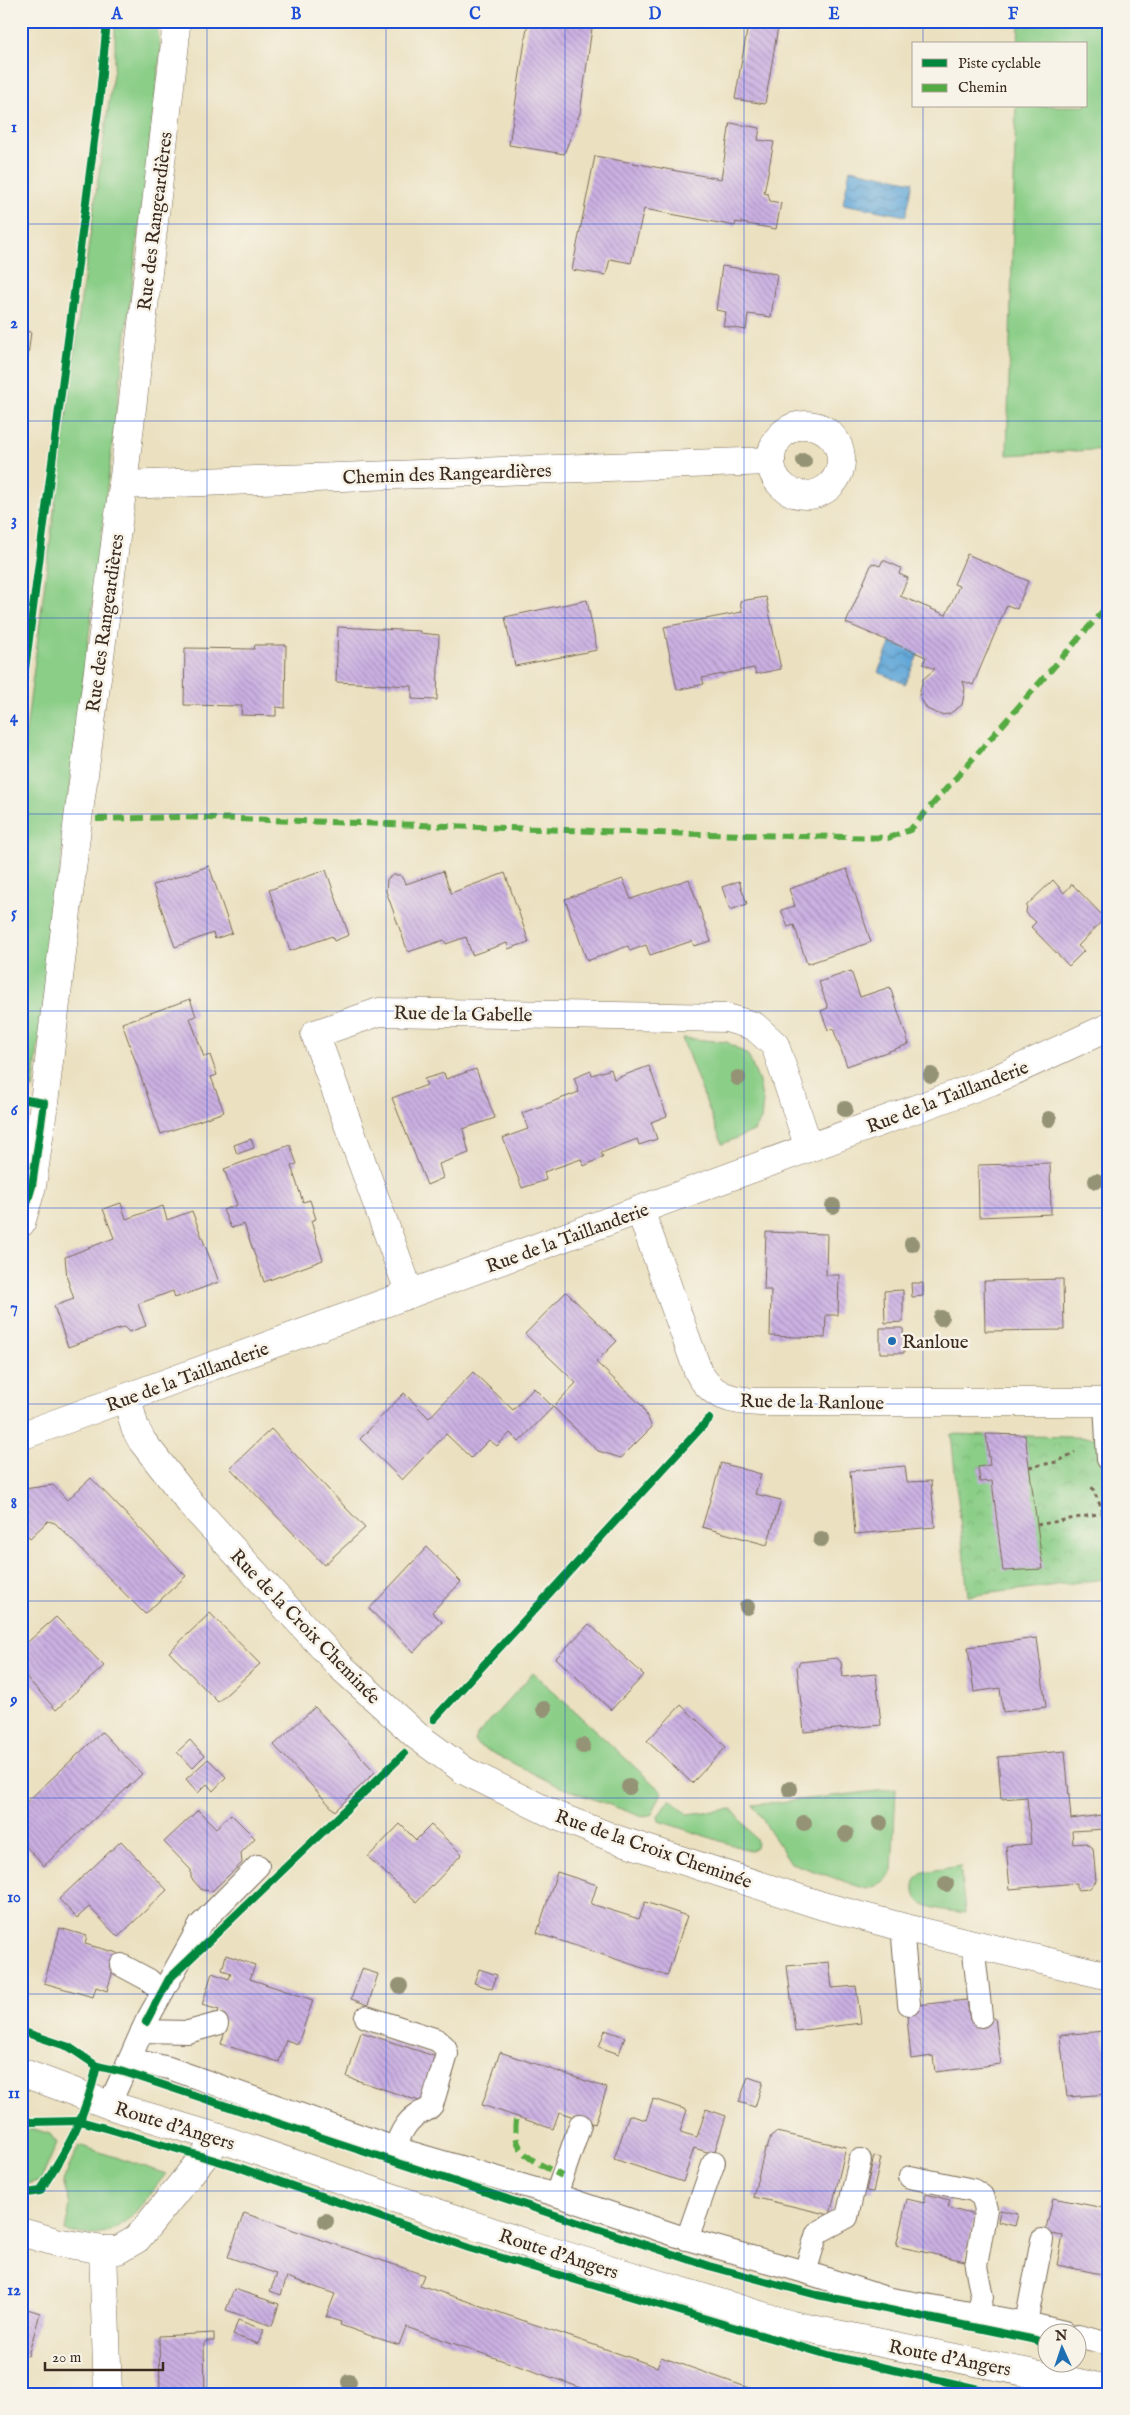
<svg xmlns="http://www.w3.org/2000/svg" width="1130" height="2415" font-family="'IM FELL English',serif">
<defs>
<pattern id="park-crowns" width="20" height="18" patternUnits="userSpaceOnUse" patternTransform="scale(1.25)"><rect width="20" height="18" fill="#8ace87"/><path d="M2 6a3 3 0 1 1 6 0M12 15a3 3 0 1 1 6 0" fill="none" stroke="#78b174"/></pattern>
<pattern id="water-waves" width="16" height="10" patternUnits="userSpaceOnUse" patternTransform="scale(1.25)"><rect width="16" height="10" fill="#63a8d9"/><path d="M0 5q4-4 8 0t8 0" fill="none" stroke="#5389af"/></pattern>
<pattern id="building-back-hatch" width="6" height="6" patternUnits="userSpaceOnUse" patternTransform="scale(1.25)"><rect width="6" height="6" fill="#cbb0e3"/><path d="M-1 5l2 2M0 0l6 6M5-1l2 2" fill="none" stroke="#a68fb7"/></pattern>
</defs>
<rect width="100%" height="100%" fill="#f7f3e8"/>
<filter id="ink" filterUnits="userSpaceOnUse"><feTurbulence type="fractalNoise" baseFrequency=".02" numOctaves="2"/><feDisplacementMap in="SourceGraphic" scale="10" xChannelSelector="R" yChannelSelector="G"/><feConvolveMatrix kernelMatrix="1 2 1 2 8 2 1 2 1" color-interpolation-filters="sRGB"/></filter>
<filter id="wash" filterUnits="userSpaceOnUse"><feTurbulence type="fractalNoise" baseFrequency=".0096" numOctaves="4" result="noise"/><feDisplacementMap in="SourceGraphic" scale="20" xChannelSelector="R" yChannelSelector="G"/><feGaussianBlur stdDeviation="1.12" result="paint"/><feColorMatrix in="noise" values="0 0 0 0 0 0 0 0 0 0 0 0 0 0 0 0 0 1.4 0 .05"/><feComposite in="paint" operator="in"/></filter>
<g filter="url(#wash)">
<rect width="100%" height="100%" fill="#ebe1c1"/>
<!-- green -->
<g fill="#8ace87" stroke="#627c52">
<path d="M115 21H156L161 50 33 1089 21 1087V770L81 299 115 60Z"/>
<path d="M1019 21H1109V449L1007 455 1016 106H1086V44H1018Z"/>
<path d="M682 1038 727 1042 748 1055 759 1082 763 1102 761 1120 754 1131 722 1144Z"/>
<path d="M533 1673 662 1792 652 1814 643 1817 560 1787 477 1745 475 1741 477 1735Z"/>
<path d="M896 1789 892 1871C885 1882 878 1886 866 1889L791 1863 753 1805Z"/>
<path d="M670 1799 687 1814 732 1809 757 1841 756 1847 751 1850 745 1849 659 1821 658 1816Z"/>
<path d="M960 1866 965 1913C949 1910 912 1910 914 1887 914 1880 918 1876 924 1872Z"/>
<path d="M21 2125 50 2134 57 2143 41 2180 21 2186Z"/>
<path d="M79 2145 166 2174C135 2211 121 2245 65 2231L70 2205 63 2181Z"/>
</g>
<!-- park -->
<path fill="url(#park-crowns)" stroke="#627c52" d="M951 1434 1109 1438V1627L1104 1579 968 1596Z"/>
<!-- water -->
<g fill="url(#water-waves)" stroke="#4f697c">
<path d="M850 169 913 182 906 216 843 204Z"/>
<path d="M900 621 928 633 905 684 878 672Z"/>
</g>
<g id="blocks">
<!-- building -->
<g fill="url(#building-back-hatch)">
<path d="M528 21H593L580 113 564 154 509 145Z"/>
<path d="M722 21H779L765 104 735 99 748 25Z"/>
<path d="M730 123 760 128 758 140 774 142 764 193 768 194 770 201 781 203 776 229 736 222 735 226 644 209 631 263 610 259 606 275 572 270 595 156 721 179Z"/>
<path d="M722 266 777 274 771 317 748 314 746 330 723 326 726 312 716 310Z"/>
<path d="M21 331 31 332 22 401H21Z"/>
<path d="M967 554 1028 581 1017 609 1007 605 973 685 963 681 965 689 962 705 949 714 941 715 927 709 919 695 923 679 935 669 923 664 926 657 846 623 872 563 880 566 883 560 901 568 899 574 908 578 900 596 946 615 959 586 954 584Z"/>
<path d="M766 597 781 669 756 674 754 668 702 678 704 684 677 690 664 627 742 612 740 601Z"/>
<path d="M587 600 597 650 515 666 505 617Z"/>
<path d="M338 627 420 631V633L439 635 437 700 412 699V686L336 682Z"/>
<path d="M255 645H286L285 708 276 707V716L241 715 242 706 184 705 185 648 254 649Z"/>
<path d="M209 866 232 933 215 939 213 933 175 947 153 885Z"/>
<path d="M847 869 871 942 807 964 794 925 788 927 781 910 795 906 789 889Z"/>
<path d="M326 870 349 935 334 941 332 936 290 951 269 890Z"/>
<path d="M443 871 451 893 505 873 529 942 508 949 507 943 472 955 466 937 446 944 444 940 408 952 386 891 387 879 393 875H400L406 884Z"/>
<path d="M623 879 631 899 689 879 711 941 694 946 692 941 650 955 646 945 630 951 628 946 587 961 565 899Z"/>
<path d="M1053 880 1064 893 1072 884 1105 918 1078 946 1084 951 1069 966 1031 927 1036 922 1026 913 1027 905Z"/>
<path d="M739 881 747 904 730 910 722 887Z"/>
<path d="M851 971 860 997 890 987 909 1044 847 1066 833 1028 828 1030 821 1011 828 1008 819 982Z"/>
<path d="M190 999 196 1016 190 1018 204 1057 210 1055 217 1075 211 1077 224 1112 161 1134 122 1023Z"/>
<path d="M649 1066 667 1116 651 1122 657 1139 639 1145 637 1139 601 1153 603 1157 584 1166 581 1159 544 1172 546 1180 522 1188 503 1138 528 1129 522 1113 579 1092 574 1078 591 1071 592 1075 611 1069 614 1079Z"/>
<path d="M476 1069 495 1118 463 1129 469 1153 439 1164 443 1178 427 1185 392 1098 427 1085 424 1079 444 1073 446 1079Z"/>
<path d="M251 1139 254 1148 237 1154 234 1145Z"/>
<path d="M290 1145 297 1164 291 1166 303 1202 310 1200 316 1219 311 1221 323 1260 264 1282 244 1224 231 1228 223 1210 237 1205 224 1169Z"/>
<path d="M1050 1163 1051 1214 979 1217 978 1165Z"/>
<path d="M121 1203 126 1219 163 1206 167 1220 192 1211 219 1282 175 1298 173 1291 138 1304 146 1326 129 1332 124 1327 68 1347 54 1306 74 1299 67 1278 65 1257 114 1238 103 1209Z"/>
<path d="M766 1232 827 1234 826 1275H839L838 1315H826L825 1338 770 1336 771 1290H764Z"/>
<path d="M1063 1279 1064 1330 985 1331 984 1281Z"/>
<path d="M911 1283H923V1296L912 1297Z"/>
<path d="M903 1290V1322L885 1323 884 1291Z"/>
<path d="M566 1292 617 1341 596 1362 642 1406 652 1427 621 1458 598 1451 553 1407 576 1383 525 1334Z"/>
<path d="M880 1328H903L904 1353H880Z"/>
<path d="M473 1372 513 1410 534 1388 553 1407 519 1442 510 1433 497 1446 489 1440 471 1458 446 1434 402 1480 360 1439 404 1393 429 1418Z"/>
<path d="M271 1429 365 1528 324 1565 230 1468Z"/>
<path d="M986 1434 1025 1435 1043 1569 1003 1571 992 1481 980 1482 978 1467 990 1465Z"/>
<path d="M721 1463 761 1474 755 1494 781 1500 767 1545 702 1527Z"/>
<path d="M905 1466 907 1482 931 1481 935 1527 855 1534 850 1471Z"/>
<path d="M91 1478 186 1576 145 1614 55 1523 48 1521 30 1538 21 1529V1491L24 1489 53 1485 67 1500Z"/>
<path d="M427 1547 461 1582 432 1612 442 1622 414 1652 369 1609Z"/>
<path d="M210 1613 260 1664 218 1702 169 1652Z"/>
<path d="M56 1617 104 1666 56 1710 21 1671V1648Z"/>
<path d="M589 1624 644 1675 611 1710 556 1658Z"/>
<path d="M1037 1638 1046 1707 1003 1712 1000 1688 974 1692 968 1647Z"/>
<path d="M837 1658 841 1662 843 1677 876 1674 881 1725 804 1732 797 1667 800 1662Z"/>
<path d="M681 1705 726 1747 692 1783 647 1741Z"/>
<path d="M315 1707 375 1772 335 1811 274 1745Z"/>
<path d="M102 1732 142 1774 44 1866 21 1841V1807Z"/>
<path d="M190 1740 204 1756 192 1768 177 1752Z"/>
<path d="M1065 1751 1071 1819 1109 1814V1843L1106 1829 1072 1831 1073 1844 1086 1843 1093 1848 1096 1881 1089 1889 1077 1890V1883L1010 1889 1006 1846 1031 1844 1027 1797 1001 1799 998 1757Z"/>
<path d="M208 1759 226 1777 213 1791 207 1784 198 1793 186 1779Z"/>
<path d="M198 1810 216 1828 231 1814 255 1838 241 1853 242 1863 212 1891 202 1890 191 1878V1870L164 1842Z"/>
<path d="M400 1824 416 1840 431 1825 462 1854 417 1902 368 1857Z"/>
<path d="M121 1841 167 1890 118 1937 89 1907 77 1918 59 1899Z"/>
<path d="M557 1872 597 1885 591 1904 639 1919 645 1902 687 1916 667 1976 537 1933Z"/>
<path d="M60 1928 87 1936 85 1944 118 1953 107 1991 96 1987 93 1997 44 1983Z"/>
<path d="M226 1955 255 1965 250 1979 313 2000 298 2044 286 2040 279 2062 221 2044 228 2022 216 2018 219 2010 202 2005 212 1973 229 1979 231 1973 222 1970Z"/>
<path d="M829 1962 832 1988 856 1986 861 2023 795 2031 787 1966Z"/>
<path d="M362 1969 378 1974 368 2005 351 1999Z"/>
<path d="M479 1969 497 1975 492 1989 474 1983Z"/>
<path d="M967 2000 970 2020 995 2018 1001 2064 935 2072 933 2056 911 2059 906 2006Z"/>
<path d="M605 2030 625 2037 619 2054 599 2047Z"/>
<path d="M1104 2031 1106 2051H1109V2094L1067 2097 1060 2035Z"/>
<path d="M361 2032 440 2058 425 2103 347 2077Z"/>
<path d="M500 2052 607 2088 595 2124 559 2112 553 2129 482 2105Z"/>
<path d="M748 2077 763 2082 755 2107 739 2102Z"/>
<path d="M653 2099 687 2110 680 2132 697 2137 706 2109 726 2116 714 2154 694 2148 683 2182 614 2159 629 2115 646 2120Z"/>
<path d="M776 2132 846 2147 830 2215 753 2197 765 2149H767L771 2136Z"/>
<path d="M874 2156 881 2158 873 2192 866 2191Z"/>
<path d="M926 2194 950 2200 948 2208 975 2215 965 2261 896 2246 907 2199 924 2203Z"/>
<path d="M1053 2198 1109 2209V2261L1106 2275 1057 2265 1063 2236 1045 2233Z"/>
<path d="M1000 2210 1018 2214 1015 2226 998 2222Z"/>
<path d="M244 2213 424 2275 420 2285 600 2347 657 2367 661 2357 766 2394H599L406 2327 399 2345 371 2336 340 2325 341 2322 326 2317 335 2294 287 2277 281 2295 270 2291 277 2274 228 2257Z"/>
<path d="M234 2289 279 2304 272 2326 226 2310Z"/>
<path d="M21 2307 40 2313 28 2356 21 2354Z"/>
<path d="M238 2320 264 2330 258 2344 233 2335Z"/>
<path d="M214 2333V2341H206L204 2344 205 2394H160L159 2336Z"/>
<path d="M65 2389V2394H21V2391Z"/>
</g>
</g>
</g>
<g filter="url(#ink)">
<use href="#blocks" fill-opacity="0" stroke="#796a57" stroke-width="1"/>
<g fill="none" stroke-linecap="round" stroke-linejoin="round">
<!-- service casing -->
<g stroke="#796a57" stroke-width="24">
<g id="service">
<path d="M1105 1403 1108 1459"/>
<path d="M902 1927 909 2004"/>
<path d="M973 1944 981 2016"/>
<path d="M121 1965 149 1980 162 1992"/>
<path d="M366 2017 437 2040 445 2047 447 2054 432 2105C428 2111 424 2111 418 2114 405 2122 400 2135 395 2148"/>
<path d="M142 2031 188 2032 217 2024"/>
<path d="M124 2072 146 2022 200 1925 258 1866"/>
<path d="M109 2105 124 2072 142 2062 169 2068 395 2148 556 2195 687 2239 805 2272 886 2298 1026 2323 1064 2332"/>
<path d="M910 2177 973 2190 982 2196 986 2209 976 2266 982 2297 978 2314"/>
<path d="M556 2195 580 2125"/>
<path d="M687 2239 714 2162"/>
<path d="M805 2272 817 2233 847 2217 860 2160"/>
<path d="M1026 2323 1042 2240"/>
<path d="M1078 2336 1109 2344"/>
</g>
</g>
<!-- minor casing -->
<g stroke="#796a57" stroke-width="29">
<g id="minor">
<circle cx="806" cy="460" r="35"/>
<path d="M123 485 771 461"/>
<path d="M640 1210 698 1371C711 1397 733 1401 760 1402H1109"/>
<path d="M21 1223 32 1186 44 1103 78 819 123 485 175 43 176 21"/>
<path d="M410 1294 315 1034 379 1012 727 1018 754 1026 775 1045 809 1148"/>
<path d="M127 1398 135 1428 142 1441 192 1505 341 1667 417 1736 465 1771 557 1816 616 1839 823 1906 902 1927 1109 1976"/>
<path d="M21 1436 992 1081 1109 1027"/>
<path d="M21 2232 56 2242 103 2250H118L137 2239 219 2138"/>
<path d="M103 2250 108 2394"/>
</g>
</g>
<!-- tertiary casing -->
<g stroke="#796a57" stroke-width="29">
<path id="tertiary" d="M21 2072 109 2105 219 2138 531 2245 792 2325 1109 2389"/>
</g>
<!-- path -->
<g stroke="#796a57" stroke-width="3" stroke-dasharray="4 4" stroke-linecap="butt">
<path d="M1029 1467 1057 1462 1075 1452"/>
<path d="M1092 1487 1109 1525"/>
<path d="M1037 1525 1103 1513"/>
</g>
<!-- service -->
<use href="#service" stroke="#fff" stroke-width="22"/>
<!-- minor -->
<use href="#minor" stroke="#fff" stroke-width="28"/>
<!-- tertiary -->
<use href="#tertiary" stroke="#fff" stroke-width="28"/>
<!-- quiet -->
<g stroke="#55ab43" stroke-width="6" stroke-dasharray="12 6" stroke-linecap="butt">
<path d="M96 819 180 817 656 833 888 838 910 830 1109 604"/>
<path d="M516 2120C511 2156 536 2161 562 2176"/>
</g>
<!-- cycleway casing -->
<g stroke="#f7f3e8" stroke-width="11">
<g id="cycleway">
<path d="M21 700 100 95 107 21"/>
<path d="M21 1099 44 1103 32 1186 21 1223"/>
<path d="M434 1719 709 1419"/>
<path d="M146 2022 169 1979 404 1754"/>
<path d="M21 2031 69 2047 97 2066 124 2072 709 2266 817 2295 1036 2340 1048 2346"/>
<path d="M21 2119 31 2122 80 2121 109 2129 238 2167 469 2248 733 2327 832 2356 1001 2394"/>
<path d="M21 2194 40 2191C69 2147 85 2118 97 2066"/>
</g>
</g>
<!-- cycleway -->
<use href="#cycleway" stroke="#00873e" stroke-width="8"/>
</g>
<!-- trees -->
<g fill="#959376">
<circle cx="804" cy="461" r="8"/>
<circle cx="931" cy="1075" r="8"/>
<circle cx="738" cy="1078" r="8"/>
<circle cx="845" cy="1109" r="8"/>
<circle cx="1049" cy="1119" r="8"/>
<circle cx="1096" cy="1181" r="8"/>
<circle cx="833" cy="1206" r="8"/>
<circle cx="912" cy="1244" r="8"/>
<circle cx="941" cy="1318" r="8"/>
<circle cx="821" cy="1539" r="8"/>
<circle cx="747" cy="1607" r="8"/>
<circle cx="544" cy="1709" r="8"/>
<circle cx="583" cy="1746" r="8"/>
<circle cx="629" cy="1787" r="8"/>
<circle cx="790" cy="1789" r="8"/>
<circle cx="804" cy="1823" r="8"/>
<circle cx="880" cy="1823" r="8"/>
<circle cx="846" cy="1834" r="8"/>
<circle cx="946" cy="1884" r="8"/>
<circle cx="400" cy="1986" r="8"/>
<circle cx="326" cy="2221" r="8"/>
<circle cx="349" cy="2382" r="8"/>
</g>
</g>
<!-- grid -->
<path fill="none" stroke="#1d4ed8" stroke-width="1" stroke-opacity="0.55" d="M207 21V2394M386 21V2394M565 21V2394M744 21V2394M923 21V44M923 106V2394M21 224H1109M21 421H1109M21 618H1109M21 814H1109M21 1011H1109M21 1208H1109M21 1404H1109M21 1601H1109M21 1798H1109M21 1994H1109M21 2191H1109"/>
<!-- markers -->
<circle fill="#1f6fb2" stroke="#f7f3e8" stroke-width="2" cx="892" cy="1341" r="5"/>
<g text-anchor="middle" stroke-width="5" stroke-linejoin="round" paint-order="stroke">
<!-- street labels -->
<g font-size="19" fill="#3b2a1e" stroke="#f7f3e8">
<text transform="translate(154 221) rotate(-83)" y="7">Rue des Rangeardières</text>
<text transform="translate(447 473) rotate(-2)" y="7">Chemin des Rangeardières</text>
<text transform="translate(104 623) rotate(-82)" y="7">Rue des Rangeardières</text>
<text transform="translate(463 1013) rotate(1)" y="7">Rue de la Gabelle</text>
<text transform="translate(947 1096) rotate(-21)" y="7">Rue de la Taillanderie</text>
<text transform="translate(567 1237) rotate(-20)" y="7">Rue de la Taillanderie</text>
<text transform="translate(187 1376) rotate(-20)" y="7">Rue de la Taillanderie</text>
<text transform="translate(812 1401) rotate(1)" y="7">Rue de la Ranloue</text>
<text transform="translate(306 1626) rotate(46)" y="7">Rue de la Croix Cheminée</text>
<text transform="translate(654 1848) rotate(19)" y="7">Rue de la Croix Cheminée</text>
<text transform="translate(175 2125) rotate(17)" y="7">Route d’Angers</text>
<text transform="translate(559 2253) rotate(18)" y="7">Route d’Angers</text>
<text transform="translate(950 2357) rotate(11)" y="7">Route d’Angers</text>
</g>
<!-- poi labels -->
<g font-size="19" fill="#3b2a1e" stroke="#f7f3e8" text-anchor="start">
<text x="902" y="1348">Ranloue</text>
</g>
</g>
<!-- margin -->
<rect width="1130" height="2415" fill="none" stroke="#f7f3e8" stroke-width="55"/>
<!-- legend -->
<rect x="912" y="42" width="175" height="65" fill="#f7f3e8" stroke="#aca397"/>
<rect x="922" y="59" width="25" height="8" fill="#00873e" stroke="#aca397"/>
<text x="958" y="68" font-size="15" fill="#3b2a1e">Piste cyclable</text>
<rect x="922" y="84" width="25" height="8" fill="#55ab43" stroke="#aca397"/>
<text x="958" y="92" font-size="15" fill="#3b2a1e">Chemin</text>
<!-- north arrow -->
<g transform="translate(1062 2348) rotate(357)"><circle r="24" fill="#f7f3e8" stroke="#aca397"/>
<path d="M0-4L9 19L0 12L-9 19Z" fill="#1f6fb2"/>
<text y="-8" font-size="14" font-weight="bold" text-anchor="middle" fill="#3b2a1e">N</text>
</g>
<!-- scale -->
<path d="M45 2362v8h118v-8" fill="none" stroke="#3b2a1e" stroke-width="2.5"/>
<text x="52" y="2362" font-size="15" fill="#3b2a1e" stroke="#f7f3e8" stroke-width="4" paint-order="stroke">20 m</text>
<rect x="28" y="28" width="1074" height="2360" fill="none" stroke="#1d4ed8" stroke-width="2"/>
<g font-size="16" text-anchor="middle" font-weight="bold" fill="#1d4ed8">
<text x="117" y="19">A</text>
<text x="296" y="19">B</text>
<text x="475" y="19">C</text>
<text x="655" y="19">D</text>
<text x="834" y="19">E</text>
<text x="1013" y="19">F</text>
<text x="14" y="132">1</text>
<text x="14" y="328">2</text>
<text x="14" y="525">3</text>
<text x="14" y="722">4</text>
<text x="14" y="918">5</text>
<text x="14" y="1115">6</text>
<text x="14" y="1312">7</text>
<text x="14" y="1508">8</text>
<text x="14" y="1705">9</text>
<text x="14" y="1902">10</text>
<text x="14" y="2098">11</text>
<text x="14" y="2295">12</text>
</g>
</svg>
